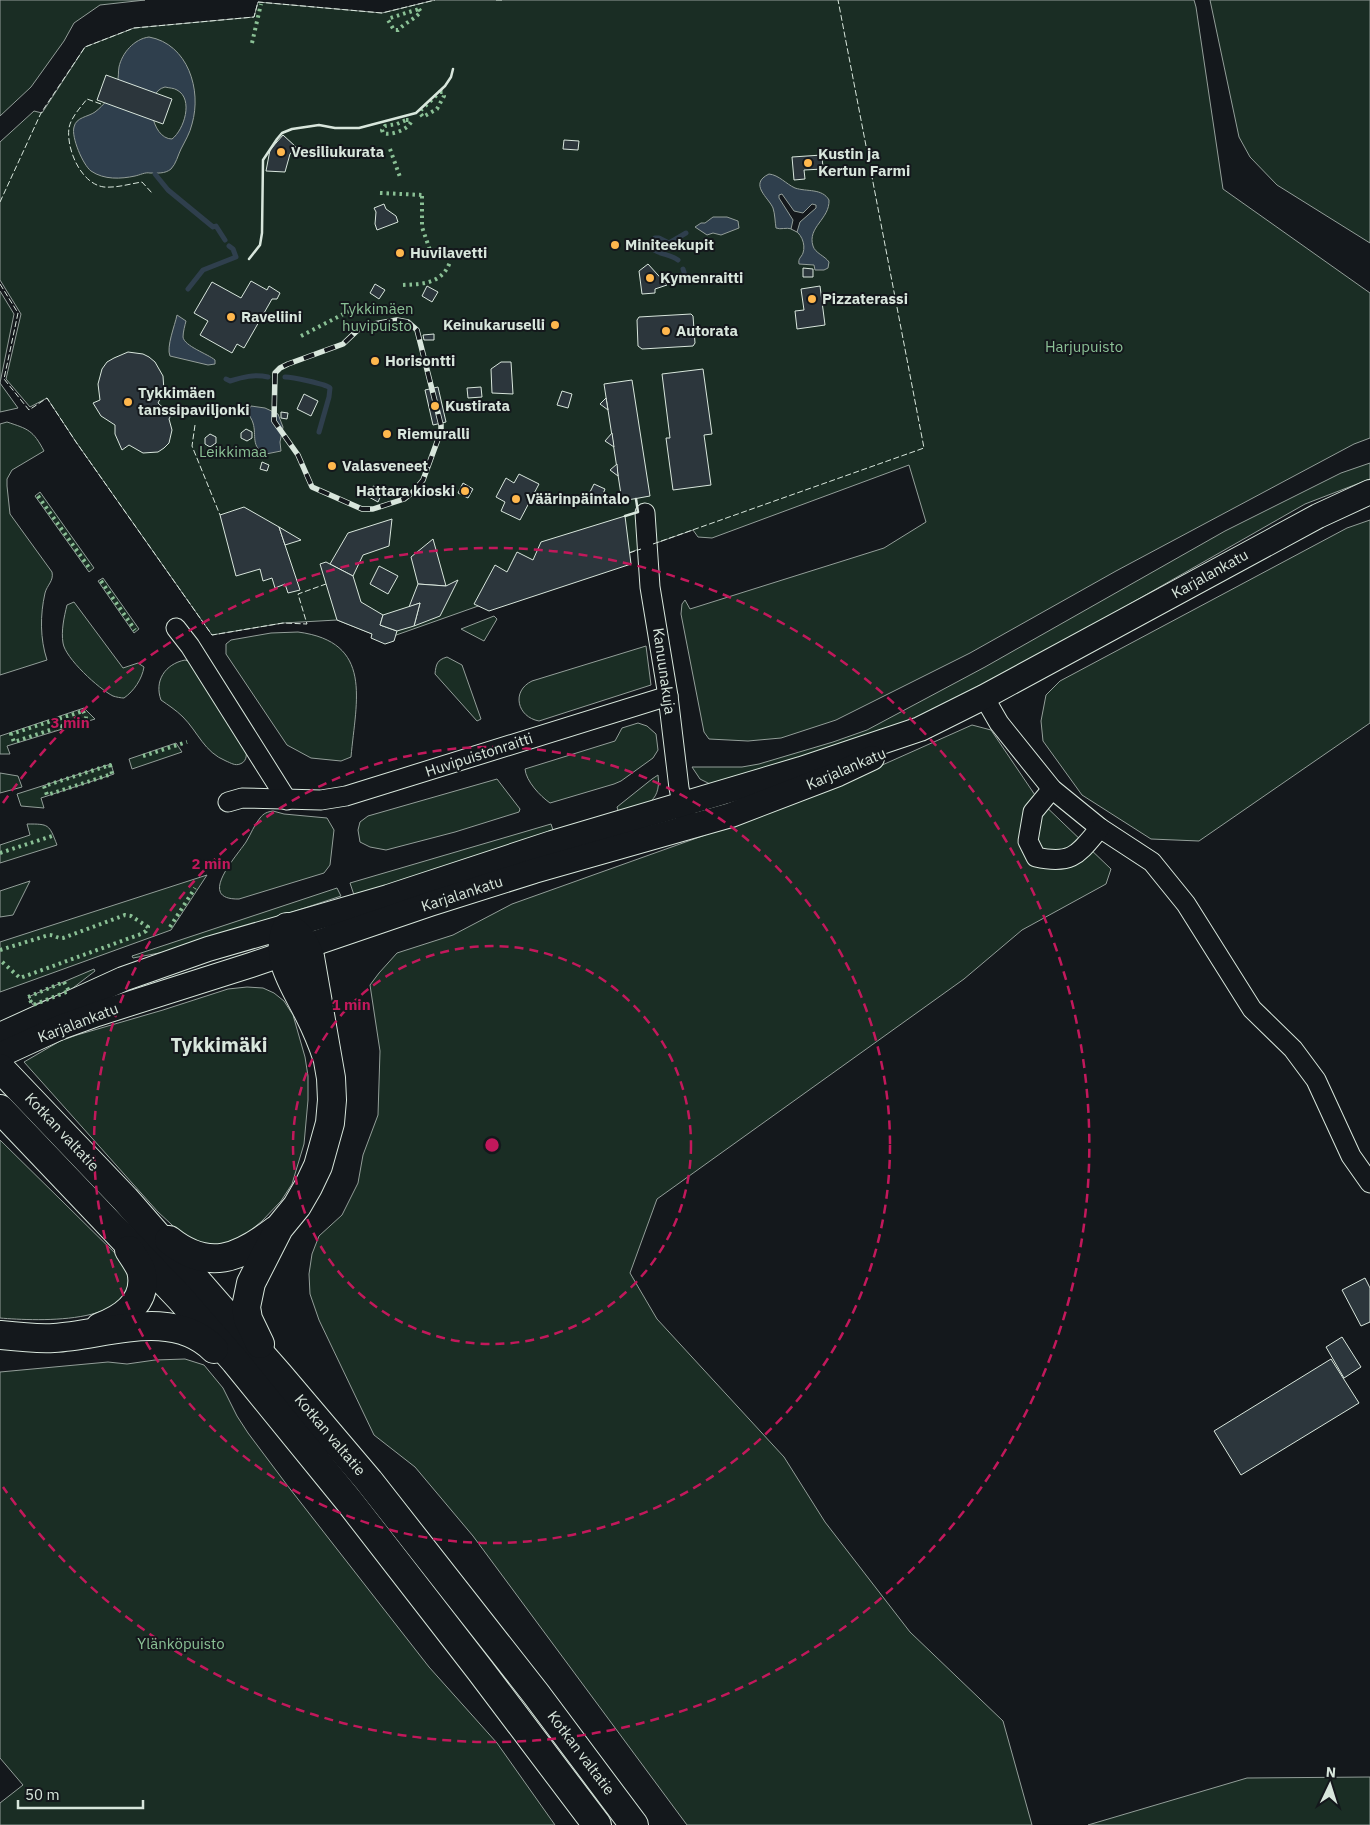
<svg xmlns="http://www.w3.org/2000/svg" width="1370" height="1825" font-family="'IBM Plex Sans',sans-serif">
<rect width="100%" height="100%" fill="#14181c"/>
<!-- green -->
<g fill="#1a2d24" stroke="#939e99">
<path d="M0 0H145L100 5 74 23 64 41 31 87 0 116Z"/>
<path d="M435 0H1194L1196 7 1223 189 1370 293V438L1354 444 1116 571 970 653 836 720 781 738 748 741 709 739 704 732 681 614 682 604 685 600 690 609 884 548 926 522 909 465 712 538 698 537 693 530 385 639 337 620 283 623 212 635 76 442 47 398 30 407 6 379 21 314 0 280V142L34 111 42 113 85 47 134 28 254 17 258 2 382 13Z"/>
<path d="M1210 0H1370V243L1277 185 1250 157 1239 137Z"/>
<path d="M0 291 14 314 0 383 18 408 0 412Z"/>
<path d="M7 422C28 429 33 430 44 451L12 470 7 479V486L10 514 52 572C54 581 47 585 45 593 40 615 40 639 47 660L0 675V424Z"/>
<path d="M1370 463V479L1305 504 995 681 912 723 793 762 710 784 700 779 692 767H742L759 764 833 742 867 730 985 667 1225 531 1341 473Z"/>
<path d="M40 492 94 568 89 572 35 496Z"/>
<path d="M1370 520V723L1199 841 1151 839 1082 795 1043 741 1041 721 1046 695 1060 681 1347 528Z"/>
<path d="M103 578 139 629 134 633 98 581Z"/>
<path d="M74 602 123 668 138 663 144 667C142 679 134 691 124 698 121 698 116 697 113 696 99 689 65 658 63 643 61 631 64 617 67 605Z"/>
<path d="M494 616 497 619 484 641 461 629Z"/>
<path d="M298 632C374 642 356 700 351 757L341 761 311 758 287 745 226 654V644L231 640 271 633Z"/>
<path d="M646 646 651 685 539 721C517 717 511 691 532 681Z"/>
<path d="M447 657 462 665 481 719 477 721 435 674C436 664 437 660 447 657Z"/>
<path d="M185 660 191 662 246 751C247 756 246 762 240 764 235 766 231 763 226 761 204 752 198 732 183 717 176 710 168 705 161 700 154 681 165 664 185 660Z"/>
<path d="M84 708 95 719 7 746 10 754H0V736Z"/>
<path d="M638 723 647 726 656 734 658 750 653 758 621 781 614 784 550 803C540 796 526 781 525 769L615 741 622 728Z"/>
<path d="M972 725 991 730 1037 798 1111 869 1106 884 1022 930 964 979 657 1199 630 1273 657 1319 784 1457 825 1522 910 1632 1003 1721 1032 1825H687L473 1536 415 1467 374 1435 319 1320 310 1294 309 1274 312 1254 319 1236 342 1215 358 1183 363 1155 378 1115 380 1051 370 985 379 973 397 953 453 935 512 904 806 799Z"/>
<path d="M176 743 182 752 132 769 129 759Z"/>
<path d="M111 764 114 774 41 798 44 808 21 806 17 794Z"/>
<path d="M0 773 18 776 22 787 0 793Z"/>
<path d="M658 775C662 805 641 807 619 814L617 807 652 779Z"/>
<path d="M497 779 520 809 519 812 455 832 386 850 370 847 360 842 358 830 360 822 368 816Z"/>
<path d="M273 811 284 814 327 818 334 830 330 865 324 873 239 899C196 900 236 857 246 842 251 834 254 825 260 818 264 813 267 812 273 811Z"/>
<path d="M27 824C49 824 49 824 57 845L0 863V845L30 835Z"/>
<path d="M551 824 553 830 492 854 354 895 350 883Z"/>
<path d="M207 875 171 930 0 992V942Z"/>
<path d="M30 881 13 915 0 917V891Z"/>
<path d="M337 888 341 896 180 949 133 958 132 956Z"/>
<path d="M94 969 95 971 69 991 33 1005 28 997Z"/>
<path d="M247 987 263 988 274 993 284 1001 293 1015 305 1057 308 1076V1100L304 1144 292 1184 281 1201 262 1221 239 1240 220 1246 199 1244 185 1237 158 1212 24 1062 60 1041 77 1035 163 1010 228 989Z"/>
<path d="M0 1140 124 1262C153 1327 35 1321 0 1318Z"/>
<path d="M185 1359 204 1365 223 1388 237 1416 248 1433 287 1485 429 1667 497 1743 555 1825H0V1803L23 1785 0 1758V1372L108 1362 127 1364 155 1360Z"/>
<path d="M1370 1777V1825H1088L1247 1778Z"/>
</g>
<!-- water -->
<g fill="#2f3f4d" stroke="#939e99" fill-rule="evenodd">
<path d="M149 37C188 44 202 90 192 124 190 133 185 141 181 149 178 155 176 164 171 169 165 174 157 173 150 173 145 172 140 175 135 176 121 179 104 180 91 171 83 165 71 137 74 127 76 117 88 117 95 112 99 109 104 104 108 99 111 94 115 88 117 82 119 78 118 72 119 67 122 53 134 39 149 37ZM165 87C169 88 174 88 177 90 194 99 184 130 172 139 151 139 143 92 165 87Z"/>
<path d="M769 174C779 175 786 184 795 188 807 192 822 188 829 200 830 219 807 227 813 246 815 253 825 256 829 262L828 268 824 270H815L814 265 799 264C798 258 801 258 803 253 806 244 801 232 792 229 786 227 781 230 776 228 775 222 775 214 773 208 769 198 748 184 769 174Z"/>
<path d="M713 217H727L738 221 739 228 721 235 713 233 707 235 695 227 701 223H705Z"/>
<path d="M177 315 186 321C185 325 183 332 183 337 184 346 208 354 215 360V364L208 365 170 356C166 347 175 325 177 315Z"/>
<path d="M251 406 265 408 278 414 283 427 280 442 281 451 266 454C250 447 257 436 253 423 252 419 249 416 248 412Z"/>
</g>
<!-- pier -->
<path fill="#14181c" stroke="#939e99" d="M782 194 794 211 803 213 812 204 816 205V208L800 222 797 232 791 229 793 220 779 198V195Z"/>
<g fill="none" stroke-linecap="round" stroke-linejoin="round">
<!-- stream -->
<g stroke="#2f3f4d" stroke-width="5">
<path d="M155 174 168 190 213 227 216 226 225 240"/>
<path d="M678 260C670 254 662 255 654 250L653 241 655 238H659L669 243 686 233"/>
<path d="M683 269 684 272"/>
<path d="M188 289 203 270 236 257 233 249 229 246"/>
<path d="M285 377C292 377 326 384 330 388L329 397 319 432"/>
<path d="M226 379 230 381C243 377 254 374 268 377"/>
</g>
</g>
<!-- building -->
<g fill="#2c363c" stroke="#d8e6dc">
<path d="M106 75 172 99 163 124 97 100Z"/>
<path d="M283 135 296 147 290 154 285 172 266 171 270 150Z"/>
<path d="M564 140 579 141 578 150 563 149Z"/>
<path d="M822 155 823 169 804 170 805 179 794 180 792 157Z"/>
<path d="M384 204 386 209 396 216 398 222 377 230 375 224 376 212 374 208Z"/>
<path d="M648 264 667 285 655 289V293L642 294 639 271Z"/>
<path d="M803 268 813 269V277H803Z"/>
<path d="M251 281 267 290 269 286 280 293 277 299H272L244 348 237 344 232 353 200 335 208 321 194 313 212 282 241 298Z"/>
<path d="M375 284 385 290 379 299 370 293Z"/>
<path d="M427 286 438 292 432 302 422 296Z"/>
<path d="M820 286 825 325 797 329 795 311 804 310 801 289Z"/>
<path d="M691 314 693 316 695 343 693 346 642 349 638 346 637 320 639 317Z"/>
<path d="M434 334V340H424L423 335Z"/>
<path d="M128 352 143 354 149 357 155 362 163 376 164 391 158 403 171 415 169 419 172 430 169 443 164 448 158 452 143 453 129 445 122 450 115 434V425L101 416 93 403 100 400 98 384 102 369 107 362 114 358Z"/>
<path d="M501 362H511L513 394 492 393 491 369Z"/>
<path d="M703 369 712 434 704 435 711 485 673 490 666 438H670L662 374Z"/>
<path d="M632 380 650 496 622 501 604 384Z"/>
<path d="M438 387 446 422 433 425 425 390Z"/>
<path d="M481 387 482 397 468 398 467 388Z"/>
<path d="M562 391 572 394 568 408 557 405Z"/>
<path d="M304 394 318 401 311 416 297 409Z"/>
<path d="M606 398 608 410 600 404Z"/>
<path d="M281 412 288 413 287 419 281 418Z"/>
<path d="M246 429 252 432V438L247 441 241 438V433Z"/>
<path d="M612 433 614 447 605 441Z"/>
<path d="M210 434 216 437V443L210 447 205 444V438Z"/>
<path d="M262 462 269 465 267 471 260 469Z"/>
<path d="M617 464 618 476 610 470Z"/>
<path d="M519 474 539 484 520 520 501 511 505 502 496 497 506 478 514 483Z"/>
<path d="M463 483 473 489 468 498 458 493Z"/>
<path d="M594 484 605 489 601 499 589 494Z"/>
<path d="M373 486 383 491 378 502 367 496Z"/>
<path d="M244 507 279 527 300 590 288 593 285 584 275 588 272 578 263 581 260 569 236 576 220 515Z"/>
<path d="M625 516 631 564 489 611 474 604 495 565 507 572 517 552 533 560 541 542Z"/>
<path d="M392 519 389 546 363 555 353 576 330 564 348 533Z"/>
<path d="M279 527 301 540 285 545Z"/>
<path d="M433 539 446 586 418 584 411 557Z"/>
<path d="M326 562 353 576 361 602 383 615 380 625 397 631 394 641 385 644 371 638 372 634 337 620 320 564Z"/>
<path d="M379 566 398 576 388 594 370 584Z"/>
<path d="M458 580 440 616 414 626 420 603 409 607 418 584 446 586Z"/>
<path d="M420 603 414 626 397 631 380 625 383 615Z"/>
<path d="M1365 1278 1370 1288V1322L1361 1326 1342 1290Z"/>
<path d="M1342 1337 1361 1367 1344 1378 1326 1347Z"/>
<path d="M1331 1359 1359 1403 1241 1475 1214 1431Z"/>
</g>
<g fill="none" stroke-linecap="round" stroke-linejoin="round">
<!-- minor casing -->
<g stroke="#d8e6dc" stroke-width="21">
<g id="minor">
<path d="M645 513 650 587 668 696 679 788 685 816"/>
<path d="M176 628 190 646 287 800"/>
<path d="M984 697 999 723 1052 789 1100 828 1152 862 1186 904 1252 1009 1293 1049 1316 1080 1351 1156 1370 1183"/>
<path d="M1052 789 1033 812 1028 841 1036 857C1073 865 1078 854 1100 828"/>
<path d="M228 802 242 798 321 800 346 796 668 696"/>
</g>
</g>
<!-- major casing -->
<g stroke="#d8e6dc" stroke-width="26">
<g id="major">
<path d="M0 1035 123 979 208 949 388 897 552 843 801 769 920 729 984 697 1318 516 1370 492"/>
<path d="M0 1055 61 1027 97 1014 251 965 430 904 534 871 731 815 838 774 872 758"/>
</g>
</g>
<!-- highway casing -->
<g stroke="#d8e6dc" stroke-width="30">
<g id="highway">
<path d="M0 1068 125 1199 279 1375 369 1481 536 1694 634 1825"/>
<path d="M0 1109 180 1298 235 1361 349 1501 480 1670 597 1825"/>
<path d="M169 1240C209 1272 239 1258 276 1230"/>
<path d="M100 1327C124 1318 149 1301 141 1270 138 1263 133 1256 129 1250"/>
<path d="M0 1335C18 1337 36 1339 54 1338 106 1335 172 1307 214 1349"/>
<path d="M260 1344 248 1319 246 1307 251 1283 279 1228 297 1206 308 1187 318 1166 330 1123 332 1100 331 1078 310 957C305 943 300 934 287 927 273 957 296 987 309 1014 316 1028 322 1042 327 1057"/>
</g>
</g>
<!-- minor -->
<use href="#minor" stroke="#14181c" stroke-width="19"/>
<!-- major -->
<use href="#major" stroke="#14181c" stroke-width="24"/>
<!-- highway -->
<use href="#highway" stroke="#14181c" stroke-width="28"/>
<!-- rail casing -->
<g stroke="#d8e6dc" stroke-width="5.5">
<path id="rail" d="M397 320 408 322 417 330 441 425V431L423 480 414 491 404 499 373 509H362L312 487 298 455 274 421 275 373 280 368 288 364 343 344 362 326Z"/>
</g>
<!-- rail -->
<use href="#rail" stroke="#14181c" stroke-width="4" stroke-dasharray="11" stroke-linecap="butt"/>
<!-- hedge -->
<g stroke="#8ac095" stroke-width="4" stroke-dasharray="2.5 4" stroke-linecap="butt">
<path d="M419 9 421 12C413 20 405 23 398 30H394L388 20 390 18Z"/>
<path d="M252 43 261 4"/>
<path d="M440 92H443L444 96 437 109 423 117 420 113 421 110Z"/>
<path d="M406 120H410L411 122C407 130 391 136 383 133L382 130 385 126 397 124Z"/>
<path d="M390 149 400 177"/>
<path d="M380 193 422 195"/>
<path d="M422 196V227L433 259"/>
<path d="M403 285C422 284 442 284 450 262"/>
<path d="M301 336 357 307"/>
<path d="M38 496 90 569"/>
<path d="M101 581 135 630"/>
<path d="M83 711 86 718 14 742 11 734Z"/>
<path d="M143 756 187 742"/>
<path d="M110 765 112 774 47 795 44 786Z"/>
<path d="M0 853 52 836"/>
<path d="M170 927 195 888"/>
<path d="M0 950 49 935C55 935 58 939 63 938L125 915 131 916 148 927 146 931 141 934 20 978 0 960"/>
<path d="M64 982 69 991 33 1005 28 997Z"/>
</g>
<!-- fence -->
<g stroke="#d8e6dc" stroke-width="1" stroke-dasharray="6 2.5" stroke-linecap="butt">
<path d="M496 0H503"/>
<path d="M101 104 87 99C81 107 71 117 69 128 66 149 81 184 104 187 117 188 129 184 142 182L152 193"/>
<path d="M0 202 41 113 85 47 134 28 254 17 258 2 382 13 435 0"/>
<path d="M0 284 18 313 4 379 29 410 47 398 76 442 212 635 283 623 307 624 298 594 326 584"/>
<path d="M195 425 192 446 220 515"/>
<path d="M653 544 924 448 838 0"/>
<path d="M629 553 641 549"/>
</g>
<!-- wall -->
<g stroke="#d8e6dc" stroke-width="2.5">
<path d="M249 259 260 245 262 233 263 160 277 139 282 133 292 129 319 125 335 128H359L416 113 445 86 451 77 453 69"/>
<path d="M625 516 638 512 636 499"/>
</g>
</g>
<!-- distance rings -->
<g fill="none" stroke="#c2185b" stroke-width="2.5" stroke-dasharray="9 6">
<circle cx="492" cy="1145" r="199"/>
<circle cx="492" cy="1145" r="398"/>
<path d="M3 803A597 597 0 1 1 3 1487"/>
</g>
<!-- markers -->
<g fill="#ffb74d" stroke="#14181c" stroke-width="2">
<circle cx="281" cy="152" r="5"/>
<circle cx="808" cy="163" r="5"/>
<circle cx="615" cy="245" r="5"/>
<circle cx="400" cy="253" r="5"/>
<circle cx="650" cy="278" r="5"/>
<circle cx="812" cy="299" r="5"/>
<circle cx="231" cy="317" r="5"/>
<circle cx="555" cy="325" r="5"/>
<circle cx="666" cy="331" r="5"/>
<circle cx="375" cy="361" r="5"/>
<circle cx="128" cy="402" r="5"/>
<circle cx="435" cy="406" r="5"/>
<circle cx="387" cy="434" r="5"/>
<circle cx="332" cy="466" r="5"/>
<circle cx="465" cy="491" r="5"/>
<circle cx="516" cy="499" r="5"/>
</g>
<g text-anchor="middle" stroke-width="4" stroke-linejoin="round" paint-order="stroke">
<!-- poi labels -->
<g font-size="15" font-weight="bold" fill="#d8e6dc" stroke="#14181c" text-anchor="start">
<text x="291" y="157">Vesiliukurata</text>
<text x="818" y="159">Kustin ja<tspan x="818" dy="17">Kertun Farmi</tspan></text>
<text x="625" y="250">Miniteekupit</text>
<text x="410" y="258">Huvilavetti</text>
<text x="660" y="283">Kymenraitti</text>
<text x="822" y="304">Pizzaterassi</text>
<text x="241" y="322">Raveliini</text>
<text x="545" y="330" text-anchor="end">Keinukaruselli</text>
<text x="676" y="336">Autorata</text>
<text x="385" y="366">Horisontti</text>
<text x="138" y="398">Tykkimäen<tspan x="138" dy="17">tanssipaviljonki</tspan></text>
<text x="445" y="411">Kustirata</text>
<text x="397" y="439">Riemuralli</text>
<text x="342" y="471">Valasveneet</text>
<text x="455" y="496" text-anchor="end">Hattara kioski</text>
<text x="526" y="504">Väärinpäintalo</text>
</g>
<!-- park labels -->
<g font-size="15" fill="#8ac095" stroke="#14181c">
<text x="377" y="314">Tykkimäen<tspan x="377" dy="17">huvipuisto</tspan></text>
<text x="1084" y="352">Harjupuisto</text>
<text x="233" y="457">Leikkimaa</text>
<text x="181" y="1649">Ylänköpuisto</text>
</g>
<!-- street labels -->
<g font-size="15" fill="#d8e6dc" stroke="#14181c">
<text transform="translate(1210 574) rotate(-29)" y="5">Karjalankatu</text>
<text transform="translate(664 671) rotate(82)" y="5">Kanuunakuja</text>
<text transform="translate(479 755) rotate(-18)" y="5">Huvipuistonraitti</text>
<text transform="translate(846 769) rotate(-23)" y="5">Karjalankatu</text>
<text transform="translate(462 894) rotate(-18)" y="5">Karjalankatu</text>
<text transform="translate(78 1023) rotate(-21)" y="5">Karjalankatu</text>
<text transform="translate(62 1132) rotate(47)" y="5">Kotkan valtatie</text>
<text transform="translate(330 1435) rotate(50)" y="5">Kotkan valtatie</text>
<text transform="translate(581 1753) rotate(53)" y="5">Kotkan valtatie</text>
</g>
<!-- district labels -->
<g font-size="20" font-weight="bold" fill="#d8e6dc" stroke="#14181c">
<text x="219" y="1052">Tykkimäki</text>
</g>
</g>
<circle cx="492" cy="1145" r="8" fill="#c2185b" stroke="#14181c" stroke-width="2.5"/>
<g font-size="15" text-anchor="middle" font-weight="bold" fill="#c2185b" stroke="#14181c" stroke-width="4" stroke-linejoin="round" paint-order="stroke">
<text x="70" y="728">3 min</text>
<text x="211" y="869">2 min</text>
<text x="351" y="1010">1 min</text>
</g>
<!-- north arrow -->
<g transform="translate(1330 1785) rotate(4)" stroke="#14181c" stroke-width="4" paint-order="stroke">
<path d="M0-4L9 19L0 12L-9 19Z" fill="#d8e6dc"/>
<text y="-8" font-size="14" font-weight="bold" text-anchor="middle" fill="#d8e6dc">N</text>
</g>
<!-- scale -->
<path d="M18 1800v8h125v-8" fill="none" stroke="#d8e6dc" stroke-width="2.5"/>
<text x="25" y="1800" font-size="15" fill="#d8e6dc" stroke="#14181c" stroke-width="4" paint-order="stroke">50 m</text>
</svg>
